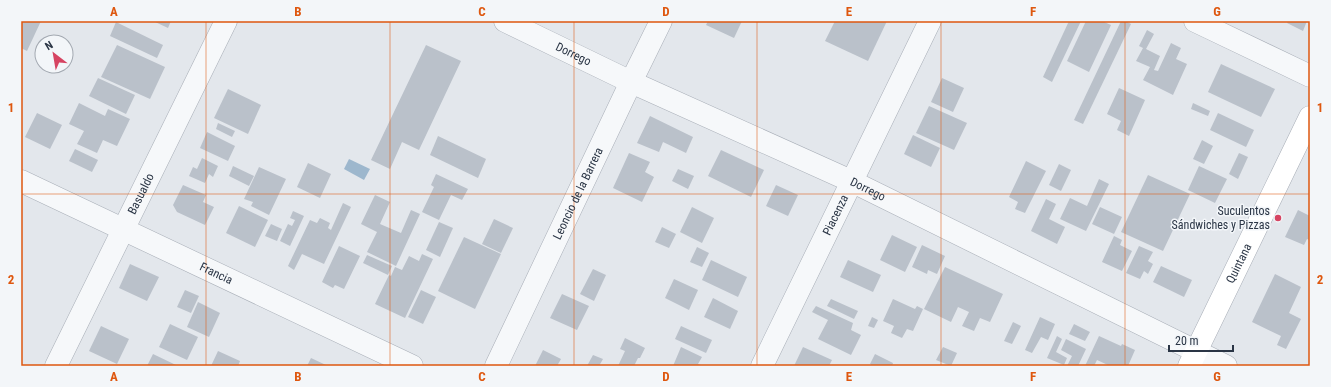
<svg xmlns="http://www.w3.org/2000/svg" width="1331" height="387" font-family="'Roboto Condensed',sans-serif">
<rect width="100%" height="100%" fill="#e3e7ec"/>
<!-- water -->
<path fill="#9db7cd" d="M349 159 370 169 364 180 344 169Z"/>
<!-- building -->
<g fill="#bac1ca">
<path d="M21 21H41L27 51 21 48Z"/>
<path d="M153 21H171L168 28Z"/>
<path d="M708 21H742L734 38 706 25Z"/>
<path d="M835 21H887L868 61 825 41Z"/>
<path d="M1069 21H1081L1052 82 1043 77Z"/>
<path d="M1086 21H1102L1111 25 1089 72 1067 61Z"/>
<path d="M1121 21H1125L1131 24 1083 124 1074 120Z"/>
<path d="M1288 21H1307L1303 31 1287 23Z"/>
<path d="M116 22 163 45 157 58 110 36Z"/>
<path d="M1147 30 1154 34 1146 49 1160 56 1154 70 1158 71 1171 43 1181 48 1176 59 1187 64 1173 95 1143 80 1150 67 1136 61 1143 48 1139 46Z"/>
<path d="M117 45 165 67 150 99 101 77Z"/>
<path d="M426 45 461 61 419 150 402 142 390 169 371 160Z"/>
<path d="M1221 64 1275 89 1261 117 1208 92Z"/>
<path d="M98 78 135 95 126 114 89 96Z"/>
<path d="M942 78 964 88 953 112 931 102Z"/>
<path d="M1119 88 1145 100 1129 136 1117 130 1121 121 1107 114Z"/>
<path d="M228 89 261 105 248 134 214 118Z"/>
<path d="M79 103 105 116 108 109 130 119 117 146 103 140 97 153 77 144 84 131 69 124Z"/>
<path d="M1193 103 1210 111 1208 116 1191 109Z"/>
<path d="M929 106 967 123 954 150 916 133Z"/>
<path d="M37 113 62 125 50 149 25 137Z"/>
<path d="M1218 113 1254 130 1246 147 1210 130Z"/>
<path d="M650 116 693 137 686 153 663 142 659 152 637 143Z"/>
<path d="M218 123 235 131 232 137 216 129Z"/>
<path d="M207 132 235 146 228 161 200 148Z"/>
<path d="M913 135 940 148 931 167 904 154Z"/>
<path d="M438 136 486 159 478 178 430 155Z"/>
<path d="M1202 140 1213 146 1204 164 1193 159Z"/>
<path d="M75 149 98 160 92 172 69 161Z"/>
<path d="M721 150 764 170 751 197 708 176Z"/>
<path d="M629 153 650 162 645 172 654 177 642 202 613 188Z"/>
<path d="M1239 153 1248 157 1238 179 1229 174Z"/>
<path d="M202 158 218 166 213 177 209 174 205 183 189 176 193 167 197 169Z"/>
<path d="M1026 161 1046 171 1025 213 1015 209 1018 202 1009 197Z"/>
<path d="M308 163 331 174 320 198 297 187Z"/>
<path d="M1059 164 1071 170 1061 191 1049 185Z"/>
<path d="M233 166 254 176 249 186 229 176Z"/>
<path d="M1199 166 1227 179 1215 203 1188 190Z"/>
<path d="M259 167 286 179 269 215 251 206 253 202 244 199Z"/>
<path d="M678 169 694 176 688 189 672 181Z"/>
<path d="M436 174 468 189 462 200 451 195 439 220 422 212 434 187 431 185Z"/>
<path d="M1148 175 1190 194 1163 251 1121 232Z"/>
<path d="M1099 179 1109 184 1086 231 1060 219 1070 198 1087 206Z"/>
<path d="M183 185 206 195 203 202 214 207 205 225 177 212 173 205Z"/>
<path d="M776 185 798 195 788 216 766 206Z"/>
<path d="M375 195 390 202 380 224 401 233 411 210 420 214 396 266 367 252 377 232 361 224Z"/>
<path d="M1046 199 1056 204 1049 219 1065 227 1057 244 1031 231Z"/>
<path d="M343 203 351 207 324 264 302 254 294 270 288 266 310 220 317 223 320 218 330 223 328 228 331 230Z"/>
<path d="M239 206 268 220 255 247 226 233Z"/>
<path d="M692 207 714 218 702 243 680 232Z"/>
<path d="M1100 207 1122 217 1114 234 1092 224Z"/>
<path d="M1298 210 1310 216V240L1307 239 1304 245 1285 237Z"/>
<path d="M293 211 304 216 290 246 280 241 288 224 292 226 295 220 290 218Z"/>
<path d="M494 219 513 228 501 253 482 244Z"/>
<path d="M439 222 453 228 440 257 426 250Z"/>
<path d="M271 224 282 229 277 241 265 236Z"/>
<path d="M662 227 676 234 669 248 655 242Z"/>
<path d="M892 235 917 247 905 272 880 260Z"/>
<path d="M1114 236 1122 240 1120 245 1132 251 1122 271 1102 262Z"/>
<path d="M464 237 501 254 475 309 438 291Z"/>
<path d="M922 245 945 256 937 274 928 270 927 274 912 267Z"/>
<path d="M339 246 360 256 344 289 335 285 333 288 322 282Z"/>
<path d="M1139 246 1153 252 1148 261 1153 264 1148 274 1144 271 1140 279 1126 273Z"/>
<path d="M697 247 709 253 702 267 690 262Z"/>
<path d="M422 254 433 259 405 318 375 304 389 275 391 276 395 267 402 270 409 256 419 261Z"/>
<path d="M367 255 392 266 388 275 363 263Z"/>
<path d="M711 260 747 277 738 297 702 280Z"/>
<path d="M848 260 881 275 873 292 840 277Z"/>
<path d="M130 264 159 277 147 301 119 288Z"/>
<path d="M1161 266 1192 280 1184 297 1153 282Z"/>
<path d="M945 267 1003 294 990 322 980 318 974 331 962 326 969 312 958 307 951 322 924 309Z"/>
<path d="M593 269 606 275 594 301 580 294Z"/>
<path d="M1275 274 1301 287 1289 313 1301 319 1286 349 1277 345 1281 336 1252 322Z"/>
<path d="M674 279 698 290 689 310 665 298Z"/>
<path d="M185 290 199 296 191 313 177 307Z"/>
<path d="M421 290 436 297 423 324 408 317Z"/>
<path d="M562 294 589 306 577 330 550 318Z"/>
<path d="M713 298 738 311 730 329 704 317Z"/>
<path d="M831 299 858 311 854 319 827 306Z"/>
<path d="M893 299 915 309 917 306 923 309 913 331 907 329 902 338 891 333 894 326 883 321Z"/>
<path d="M198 302 220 313 209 337 187 327Z"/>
<path d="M816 306 853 323 851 330 861 335 851 355 818 339 828 320 812 312Z"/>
<path d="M872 317 878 320 874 328 868 326Z"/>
<path d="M1040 317 1055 324 1048 340 1041 337 1032 353 1025 350Z"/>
<path d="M1013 322 1021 326 1012 344 1004 341Z"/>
<path d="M170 324 198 337 187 360 159 347Z"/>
<path d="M1074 324 1090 332 1085 341 1069 334Z"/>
<path d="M101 326 129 339 117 364 89 351Z"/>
<path d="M681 326 712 340 706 353 675 339Z"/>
<path d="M1057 336 1062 339 1056 352 1067 358 1064 365 1047 358Z"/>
<path d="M1099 336 1121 346 1122 344 1135 350 1128 366H1110L1097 360 1094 366H1085Z"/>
<path d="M625 338 645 348 640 358H638L634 366H618L625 351 620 349Z"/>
<path d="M1066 339 1086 349 1078 366H1067L1072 356 1061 350Z"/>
<path d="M681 347 702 357 698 364 704 366H673Z"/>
<path d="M803 347 832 360 829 366H794Z"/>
<path d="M943 347 957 353 951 366 936 360Z"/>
<path d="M543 350 561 359 557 366H535Z"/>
<path d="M218 351 240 361 238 366H211Z"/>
<path d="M153 354 178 366H147Z"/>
<path d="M875 354 893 363 892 366H873L870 364Z"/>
<path d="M593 355 603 359 599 366H587Z"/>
<path d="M311 358 328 366H307Z"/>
</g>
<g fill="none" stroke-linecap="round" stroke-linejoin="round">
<!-- street casing -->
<g stroke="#a8aeb7" stroke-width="23">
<g id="street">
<path id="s1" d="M505 21 631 82 851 181 1226 366"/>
<path d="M1195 21 1310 76"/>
<path id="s2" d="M21 181 412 366"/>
<path id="s3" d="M56 366 226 21"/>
<path id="s4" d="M496 366 631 82 661 21"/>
<path id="s5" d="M762 366 930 21"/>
</g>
</g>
<!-- secondary casing -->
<g stroke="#a8aeb7" stroke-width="23">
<g id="secondary">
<path id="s6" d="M1189 366 1310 117"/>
</g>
</g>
<!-- street -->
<use href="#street" stroke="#f6f8fa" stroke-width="22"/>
<!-- secondary -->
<use href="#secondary" stroke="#fff" stroke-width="22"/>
</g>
<!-- grid -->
<path fill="none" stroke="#de570f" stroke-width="1" stroke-opacity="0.55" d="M206 21V366M390 21V366M574 21V366M757 21V366M941 21V366M1125 21V366M21 194H1310"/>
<!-- markers -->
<circle fill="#d64462" stroke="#f3f6f9" stroke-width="1.5" cx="1278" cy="218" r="4"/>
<g text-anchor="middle" stroke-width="3" stroke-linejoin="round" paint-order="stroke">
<!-- street labels -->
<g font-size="12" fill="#2a3545" stroke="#f3f6f9">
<text dy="4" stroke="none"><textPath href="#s1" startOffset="76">Dorrego</textPath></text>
<text dy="4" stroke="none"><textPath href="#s1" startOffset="400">Dorrego</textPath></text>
<text dy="4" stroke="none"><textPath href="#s3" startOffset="192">Basualdo</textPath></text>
<text dy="4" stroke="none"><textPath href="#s4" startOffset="191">Leoncio de la Barrera</textPath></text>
<text dy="4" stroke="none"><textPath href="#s5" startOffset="168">Piacenza</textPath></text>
<text dy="4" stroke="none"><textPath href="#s6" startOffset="114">Quintana</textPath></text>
<text dy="4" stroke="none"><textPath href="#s2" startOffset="216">Francia</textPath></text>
</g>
<!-- poi labels -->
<g font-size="12" fill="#2a3545" stroke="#f3f6f9" text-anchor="end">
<text x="1270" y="215">Suculentos<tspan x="1270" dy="14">Sándwiches y Pizzas</tspan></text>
</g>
</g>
<!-- border -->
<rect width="1331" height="387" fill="none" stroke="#f3f6f9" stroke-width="44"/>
<!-- north arrow -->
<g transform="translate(54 54) rotate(329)"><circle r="19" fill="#f3f6f9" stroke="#a3a9b1"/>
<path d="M0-3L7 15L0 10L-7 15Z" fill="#d64462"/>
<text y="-6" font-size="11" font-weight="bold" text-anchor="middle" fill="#2a3545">N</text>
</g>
<!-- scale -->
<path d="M1169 345v6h64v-6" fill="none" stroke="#2a3545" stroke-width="2"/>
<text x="1175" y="345" font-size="12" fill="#2a3545" stroke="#f3f6f9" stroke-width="3" paint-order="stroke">20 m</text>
<rect x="22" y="22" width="1287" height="343" fill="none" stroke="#de570f" stroke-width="1.5"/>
<g font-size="13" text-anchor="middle" font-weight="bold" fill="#de570f">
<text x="114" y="16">A</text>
<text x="298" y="16">B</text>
<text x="482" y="16">C</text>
<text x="666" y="16">D</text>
<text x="849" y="16">E</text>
<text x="1033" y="16">F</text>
<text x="1217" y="16">G</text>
<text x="11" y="112">1</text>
<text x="1320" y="112">1</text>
<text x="11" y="284">2</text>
<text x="1320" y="284">2</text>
<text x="114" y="381">A</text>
<text x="298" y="381">B</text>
<text x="482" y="381">C</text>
<text x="666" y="381">D</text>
<text x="849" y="381">E</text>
<text x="1033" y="381">F</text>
<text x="1217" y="381">G</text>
</g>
</svg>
